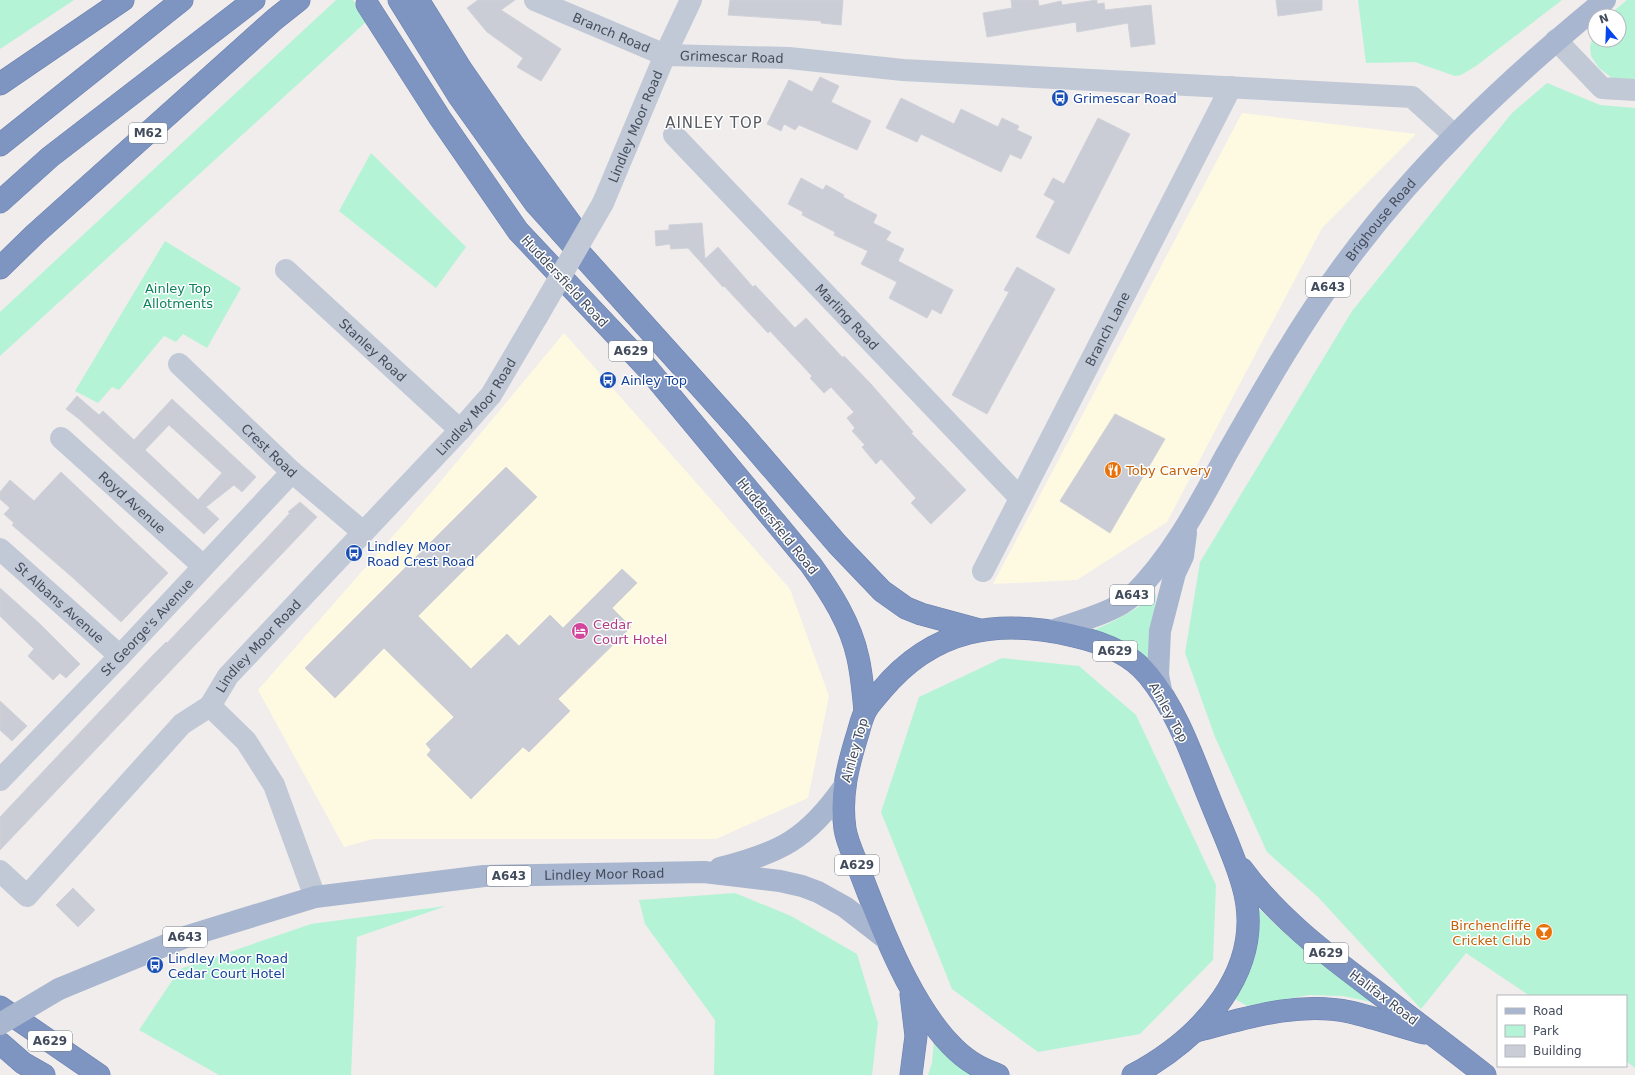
<svg xmlns="http://www.w3.org/2000/svg" width="1635" height="1075" font-family="'DejaVu Sans',sans-serif">
<rect width="100%" height="100%" fill="#f0edec"/>
<!-- commercial -->
<g fill="#fefae2">
<path d="M1242 113 1416 134 1322 228 1167 522 1077 580 993 584Z"/>
<path d="M564 333 790 589 829 696 808 798 716 839H373L344 847 258 690 435 488Z"/>
</g>
<!-- green -->
<g fill="#b5f3d7">
<path d="M0 0H74L0 49Z"/>
<path d="M336 0H353L367 21 0 356V312Z"/>
<path d="M1358 0H1562L1476 66 1461 75 1455 76 1415 62 1366 63Z"/>
<path d="M1627 0H1635V81L1612 78 1599 68 1591 56 1590 47 1595 29V40H1619V16H1608Z"/>
<path d="M1547 83 1600 105 1635 108V1068L1626 1061V996H1530L1466 953 1421 1009 1318 897 1267 852 1215 737 1185 653 1200 562 1352 311 1512 113Z"/>
<path d="M371 153 466 247 436 288 339 211Z"/>
<path d="M165 241 241 288 207 348 183 334 176 342 164 336 119 390 112 387 98 403 75 391Z"/>
<path d="M1156 594 1149 666 1094 630C1117 620 1136 610 1156 594Z"/>
<path d="M1002 658 1079 666 1136 715 1216 885 1213 960 1140 1034 1038 1052 952 989 881 812 919 697Z"/>
<path d="M735 893 791 916 857 954 878 1023 872 1075H714L715 1020 645 924 639 900Z"/>
<path d="M446 906 357 937 351 1075H219L139 1030 180 969 311 924Z"/>
<path d="M1257 907 1288 936 1376 1003 1343 996 1309 995 1247 1006 1235 999C1255 963 1255 947 1257 907Z"/>
<path d="M934 1040 977 1075H928L932 1063Z"/>
</g>
<!-- building -->
<g fill="#cacdd5" stroke="#d0d1d9" fill-rule="evenodd">
<path d="M478 0H515L501 10 561 49 541 81 517 67 523 58 487 32 467 8Z"/>
<path d="M730 0H843L841 25 821 23V21L728 15Z"/>
<path d="M1011 0H1038L1039 6 1061 1 1062 5 1097 0V4L1104 3 1105 10 1151 5 1155 44 1131 47 1128 23 1077 32 1076 22 987 37 983 13 1012 8Z"/>
<path d="M1276 0H1322V10L1278 16Z"/>
<path d="M820 77 839 86 831 102 871 121 857 150 799 125 795 130 784 124 781 131 767 124 789 80 812 92Z"/>
<path d="M901 98 954 124 961 109 998 127 1002 118 1019 126 1017 130 1032 137 1021 159 1010 154 1001 172 921 134 917 142 886 128Z"/>
<path d="M1098 118 1130 134 1069 254 1036 237 1055 201 1044 195 1053 178 1064 184Z"/>
<path d="M801 178 823 190 826 185 844 195 843 197 877 215 873 223 891 232 886 240 904 249 898 261 953 290 941 314 932 309 927 318 889 298 897 282 861 264 868 251 834 235 835 232 802 215 803 212 788 204Z"/>
<path d="M702 223 705 259 718 247 753 287 755 285 795 328 806 318 843 358 844 356 870 383 913 432 911 433 966 490 931 524 911 503 916 498 881 459 876 464 862 447 865 445 852 431 855 428 847 418 854 412 831 387 824 393 810 378 812 376 770 331 768 333 724 286 723 287 688 248 671 249 670 244 656 246 655 231 669 230V225Z"/>
<path d="M1017 267 1055 289 987 414 952 395 1009 292 1004 290Z"/>
<path d="M77 396 99 415 103 411 134 440 172 399 256 477 242 492 234 485 206 507 219 519 204 534 79 419 66 409ZM169 425 222 473 198 500 145 450Z"/>
<path d="M1115 414 1165 439 1110 533 1060 501Z"/>
<path d="M506 467 537 497 418 616 471 669 507 634 519 646 550 615 563 628 622 569 637 583 612 608 631 627 558 699 570 711 529 752 523 747 471 799 427 755 431 750 426 744 454 717 384 648 335 698 305 668Z"/>
<path d="M61 472 168 573 121 622 72 577 12 525 14 523 4 514 10 508 0 499V492L10 480 34 501Z"/>
<path d="M300 502 317 517 0 850V817L154 654 166 642 167 643 263 542 290 513 288 512Z"/>
<path d="M0 588 40 624 80 664 66 678 60 673 53 680 28 656 34 649 0 616Z"/>
<path d="M0 701 27 726 12 741 0 730Z"/>
<path d="M73 888 95 910 78 927 56 905Z"/>
</g>
<g fill="none" stroke-linecap="round" stroke-linejoin="round">
<!-- highway casing -->
<g stroke="#6a7fad" stroke-width="23">
<g id="highway">
<path d="M399 0 458 95 535 203 739 430 838 545 882 591 906 608 921 614 980 630"/>
<path d="M418 0 461 69 513 144 574 228"/>
<path d="M367 4 440 118 518 231 649 370 811 565C831 593 851 624 858 658 862 675 863 693 865 710"/>
<path d="M0 84 123 0"/>
<path d="M0 145 182 0"/>
<path d="M0 202 50 157 254 0"/>
<path d="M0 268 35 234 275 19 299 0"/>
<path d="M1242 869C1278 918 1326 954 1374 990 1411 1018 1448 1046 1485 1075"/>
<path d="M0 1007 99 1075"/>
<path d="M1196 1031C1246 1018 1298 1001 1350 1012 1375 1018 1399 1026 1424 1033"/>
<path d="M0 1043 23 1063 44 1075"/>
<path d="M911 1075 916 1036 911 994"/>
<path d="M998 1075C991 1072 983 1069 976 1065 920 1033 881 927 859 869 854 856 847 842 845 829 840 795 848 765 858 733 860 726 862 717 866 710 870 703 876 697 881 691 933 628 998 618 1074 636 1101 642 1130 653 1148 675 1177 710 1193 758 1210 800 1221 828 1235 857 1243 886 1267 969 1201 1039 1133 1075"/>
</g>
</g>
<!-- minor -->
<g stroke="#c1c9d6" stroke-width="22">
<path id="s1" d="M535 0 665 55 789 58 903 70 1412 97 1454 135"/>
<path d="M1556 40 1602 88 1635 90"/>
<path id="s2" d="M674 135 1020 498"/>
<path id="s3" d="M603 203 665 55 691 0"/>
<path id="s4" d="M286 270 460 430"/>
<path id="s5" d="M179 364 292 472 363 532"/>
<path id="s6" d="M61 438 203 566"/>
<path id="s7" d="M0 549 120 656"/>
<path id="s8" d="M983 571 1231 87"/>
<path id="s9" d="M0 780 120 656 292 472"/>
<path d="M0 871 27 896 182 724 210 706"/>
<path id="s10" d="M315 897 274 785 246 741 210 706 228 676 460 430 491 395 537 317"/>
</g>
<!-- major -->
<g stroke="#a9b6cf" stroke-width="22">
<path id="s11" d="M1052 631C1073 623 1115 612 1131 597 1172 557 1199 505 1226 455 1262 392 1298 328 1341 269 1415 167 1507 80 1605 0"/>
<path d="M1162 695 1158 675 1160 631 1175 573 1183 556 1186 533"/>
<path d="M720 868C780 853 807 839 843 788"/>
<path id="s12" d="M59 989 188 936 315 897 484 876 704 872 780 881 802 886 818 892 845 907 885 938"/>
</g>
<!-- highway -->
<use href="#highway" stroke="#7e94c1" stroke-width="22"/>
<!-- minor-bridge -->
<path stroke="#c1c9d6" stroke-width="22" d="M537 317 603 203"/>
<!-- major-bridge -->
<path stroke="#a9b6cf" stroke-width="22" d="M0 1024 59 989"/>
</g>
<!-- icons -->
<defs>
<g id="bus-disc" transform="scale(0.9)"><circle r="9.5" fill="#1a4fb4" stroke="#fff"/><path d="M-5-6H5V4H4V6H2V4H-2V6H-4V4H-5ZM-3.5-4V0h7V-4ZM-3.5 1.2v1.5H-2V1.2ZM2 1.2v1.5H3.5V1.2Z" fill="#fff"/></g>
<g id="restaurant-disc" transform="scale(0.9)"><circle r="9.5" fill="#e8710a" stroke="#fff"/><path d="M-5-6h1v4h1v-4h1v4h1v-4h1v5L-1.5 .5V6h-2V.5L-5-1ZM5-6V6H3V1.5H1.5Q1.5-4 5-6Z" fill="#fff"/></g>
<g id="hotel-disc" transform="scale(0.9)"><circle r="9.5" fill="#d1479c" stroke="#fff"/><path d="M-6-4.5h1.5V1H6V5H4.5V3h-9V5H-6ZM-4 0a1.8 1.8 0 1 1 3.6 0ZM.5 0V-2.5h3Q6-2.5 6 0Z" fill="#fff"/></g>
<g id="bar-disc" transform="scale(0.9)"><circle r="9.5" fill="#e8710a" stroke="#fff"/><path d="M-6-5H6L.8 .8V4.5H3.5V6h-7V4.5H-.8V.8Z" fill="#fff"/></g>
</defs>
<g fill-rule="evenodd">
<use href="#bus-disc" x="1060" y="98"/>
<use href="#bus-disc" x="608" y="380"/>
<use href="#restaurant-disc" x="1113" y="470"/>
<use href="#bus-disc" x="354" y="553"/>
<use href="#hotel-disc" x="580" y="631"/>
<use href="#bar-disc" x="1544" y="932"/>
<use href="#bus-disc" x="155" y="965"/>
</g>
<g text-anchor="middle" stroke-width="3" stroke-linejoin="round" paint-order="stroke">
<!-- shield labels -->
<g fill="#fff" stroke="#7b828d" stroke-width="1">
<rect x="129" y="123" width="38" height="20" rx="3"/>
<rect x="1306" y="277" width="44" height="20" rx="3"/>
<rect x="609" y="341" width="44" height="20" rx="3"/>
<rect x="1110" y="585" width="44" height="20" rx="3"/>
<rect x="1093" y="641" width="44" height="20" rx="3"/>
<rect x="835" y="855" width="44" height="20" rx="3"/>
<rect x="487" y="866" width="44" height="20" rx="3"/>
<rect x="163" y="927" width="44" height="20" rx="3"/>
<rect x="1304" y="943" width="44" height="20" rx="3"/>
<rect x="28" y="1031" width="44" height="20" rx="3"/>
</g>
<g font-size="12" font-weight="bold" fill="#434c5c">
<text x="148" y="137">M62</text>
<text x="1328" y="291">A643</text>
<text x="631" y="355">A629</text>
<text x="1132" y="599">A643</text>
<text x="1115" y="655">A629</text>
<text x="857" y="869">A629</text>
<text x="509" y="880">A643</text>
<text x="185" y="941">A643</text>
<text x="1326" y="957">A629</text>
<text x="50" y="1045">A629</text>
</g>
<!-- street labels -->
<g font-size="13" fill="#434c5c" stroke="#fff">
<text dy="5" stroke="none"><textPath href="#s1" startOffset="83">Branch Road</textPath></text>
<text dy="5" stroke="none"><textPath href="#s1" startOffset="208">Grimescar Road</textPath></text>
<text dy="5" stroke="none"><textPath href="#s3" startOffset="83">Lindley Moor Road</textPath></text>
<text dy="5" stroke="none"><textPath href="#s11" startOffset="540">Brighouse Road</textPath></text>
<text transform="translate(565 281) rotate(47)" y="5">Huddersfield Road</text>
<text dy="5" stroke="none"><textPath href="#s2" startOffset="251">Marling Road</textPath></text>
<text dy="5" stroke="none"><textPath href="#s8" startOffset="272">Branch Lane</textPath></text>
<text dy="5" stroke="none"><textPath href="#s4" startOffset="118">Stanley Road</textPath></text>
<text dy="5" stroke="none"><textPath href="#s10" startOffset="623">Lindley Moor Road</textPath></text>
<text dy="5" stroke="none"><textPath href="#s5" startOffset="125">Crest Road</textPath></text>
<text dy="5" stroke="none"><textPath href="#s6" startOffset="96">Royd Avenue</textPath></text>
<text transform="translate(778 526) rotate(51)" y="5">Huddersfield Road</text>
<text dy="5" stroke="none"><textPath href="#s7" startOffset="80">St Albans Avenue</textPath></text>
<text dy="5" stroke="none"><textPath href="#s9" startOffset="212">St George's Avenue</textPath></text>
<text dy="5" stroke="none"><textPath href="#s10" startOffset="299">Lindley Moor Road</textPath></text>
<text transform="translate(1169 712) rotate(61)" y="5">Ainley Top</text>
<text transform="translate(854 750) rotate(-74)" y="5">Ainley Top</text>
<text dy="5" stroke="none"><textPath href="#s12" startOffset="563">Lindley Moor Road</textPath></text>
<text transform="translate(1384 997) rotate(37)" y="5">Halifax Road</text>
</g>
<!-- transit labels -->
<g font-size="13" fill="#164399" stroke="#fff" text-anchor="start">
<text x="1073" y="103">Grimescar Road</text>
<text x="621" y="385">Ainley Top</text>
<text x="367" y="551">Lindley Moor<tspan x="367" dy="15">Road Crest Road</tspan></text>
<text x="168" y="963">Lindley Moor Road<tspan x="168" dy="15">Cedar Court Hotel</tspan></text>
</g>
<!-- park labels -->
<g font-size="13" fill="#0d845c" stroke="#fff">
<text x="178" y="293">Ainley Top<tspan x="178" dy="15">Allotments</tspan></text>
</g>
<!-- food labels -->
<g font-size="13" fill="#c56008" stroke="#fff" text-anchor="start">
<text x="1126" y="475">Toby Carvery</text>
<text x="1531" y="930" text-anchor="end">Birchencliffe<tspan x="1531" dy="15">Cricket Club</tspan></text>
</g>
<!-- hotel labels -->
<g font-size="13" fill="#b23c85" stroke="#fff" text-anchor="start">
<text x="593" y="629">Cedar<tspan x="593" dy="15">Court Hotel</tspan></text>
</g>
<!-- quarter labels -->
<g font-size="15" letter-spacing="1" fill="#585b62" stroke="#fff">
<text x="714" y="128">AINLEY TOP</text>
</g>
</g>
<!-- legend -->
<rect x="1497" y="995" width="130" height="72" fill="#ffffff" stroke="#b4b7be"/>
<rect x="1505" y="1008" width="20" height="6" fill="#a9b6cf" stroke="#b4b7be"/>
<text x="1533" y="1015" font-size="12" fill="#434c5c">Road</text>
<rect x="1505" y="1025" width="20" height="12" fill="#b5f3d7" stroke="#b4b7be"/>
<text x="1533" y="1035" font-size="12" fill="#434c5c">Park</text>
<rect x="1505" y="1045" width="20" height="12" fill="#cacdd5" stroke="#b4b7be"/>
<text x="1533" y="1055" font-size="12" fill="#434c5c">Building</text>
<!-- north arrow -->
<g transform="translate(1607 28) rotate(341)"><circle r="19" fill="#ffffff" stroke="#b4b7be"/>
<path d="M0-3L7 15L0 10L-7 15Z" fill="#0646ef"/>
<text y="-6" font-size="11" font-weight="bold" text-anchor="middle" fill="#434c5c">N</text>
</g>
</svg>
